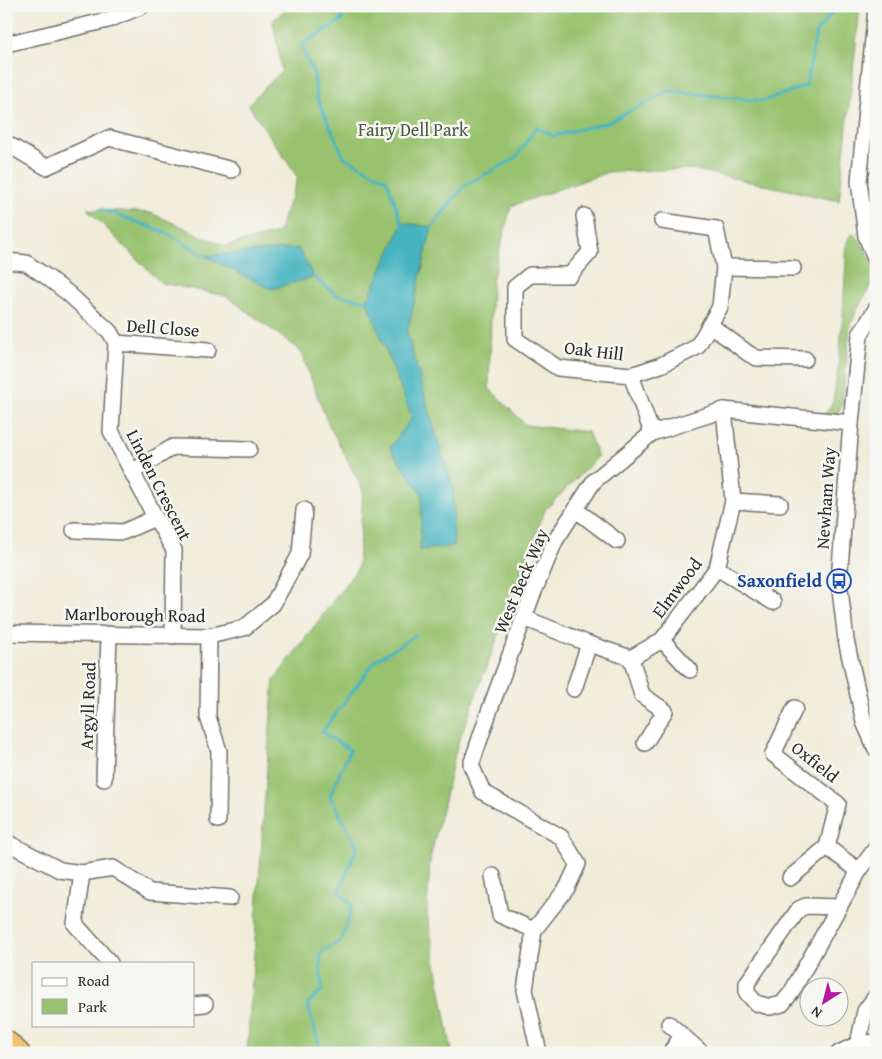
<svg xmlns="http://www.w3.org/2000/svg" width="882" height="1059" font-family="'Gentium Book Plus',serif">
<rect width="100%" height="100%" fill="#f6f6f2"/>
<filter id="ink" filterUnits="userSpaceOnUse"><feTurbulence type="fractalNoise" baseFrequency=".02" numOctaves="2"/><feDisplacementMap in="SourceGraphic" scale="10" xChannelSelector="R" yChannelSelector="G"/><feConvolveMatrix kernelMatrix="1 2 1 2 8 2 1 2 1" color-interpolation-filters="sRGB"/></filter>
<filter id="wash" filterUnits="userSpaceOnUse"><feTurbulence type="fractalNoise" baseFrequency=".0096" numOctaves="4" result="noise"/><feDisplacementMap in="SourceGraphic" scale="20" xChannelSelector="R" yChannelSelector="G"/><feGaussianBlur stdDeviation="1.12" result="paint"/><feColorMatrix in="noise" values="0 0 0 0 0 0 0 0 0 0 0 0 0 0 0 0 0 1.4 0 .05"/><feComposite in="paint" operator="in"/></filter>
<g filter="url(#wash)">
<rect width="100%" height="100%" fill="#f0ecd9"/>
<!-- green -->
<g fill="#98c26e" stroke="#62764c">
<path d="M288 6H860L839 201 691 169 608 172 511 206 492 281 489 388 526 425 588 432 598 457 545 510 457 746 430 859 427 913 452 1053H247L269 739 274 680 358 568 363 490 327 421 300 350 226 296 161 283 87 209 151 213 225 246 278 233 298 178 248 104 282 71 273 21Z"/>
<path d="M853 234 859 239 874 264V275L872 283 856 312 850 327 842 405 837 414 833 417 824 414 830 407 833 401 838 370 843 314 847 242 850 236Z"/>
</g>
<!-- water -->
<g fill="#45b4c0" stroke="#387076">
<path d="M403 223 432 227 407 333 437 438 453 488 454 546 420 550 422 494 390 448 412 417 367 301Z"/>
<path d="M298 248 314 277 271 289 205 256Z"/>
</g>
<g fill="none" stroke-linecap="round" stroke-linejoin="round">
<!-- stream -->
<g stroke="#45b4c0" stroke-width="3">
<path d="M341 6 342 20 301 45 314 75 317 98 344 157 387 180 403 227"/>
<path d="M101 209 167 233 205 256"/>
<path d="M430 229 465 185 516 158 536 127 553 136 609 122 669 91 763 101 806 86 816 33 837 6"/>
<path d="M314 277 336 295 367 301"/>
<path d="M322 1053 307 1004 322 991 320 953 342 940 352 906 339 892 357 847 330 796 350 750 322 732 376 660 416 635"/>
</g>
</g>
</g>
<g filter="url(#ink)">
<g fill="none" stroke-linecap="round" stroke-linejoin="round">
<!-- minor casing -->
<g stroke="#706f68" stroke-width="18">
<g id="minor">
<path d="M876 9 859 181 866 236 876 261"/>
<path d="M6 44 108 20 142 6"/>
<path d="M6 143 46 167 109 138 232 170"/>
<path d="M876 178V184"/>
<path d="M584 216 590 252 570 275H530L515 287V339L558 368 631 375 661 365 697 347 720 307 724 267 716 229 662 221"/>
<path d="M6 261 26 263 47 277 69 294 110 332 116 343 111 431 154 515 174 550 173 636"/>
<path d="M724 267 793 268"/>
<path d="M876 309 860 335 851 423 839 581 846 640 864 722 876 749"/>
<path d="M710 325 749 354 757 358 805 359"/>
<path d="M116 343 208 350"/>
<path d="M631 375 652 433"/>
<path d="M132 472 173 447 249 449"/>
<path d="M733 501 780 504"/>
<path d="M575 509 617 541"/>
<path d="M74 530 123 532 148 521 154 515"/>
<path d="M717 568 773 602"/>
<path d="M524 618 589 644 631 658 662 640 717 568 733 501 724 410"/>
<path d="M6 633 209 636 244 628 273 604 300 554 304 510"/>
<path d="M209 636 208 717 219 751 218 820"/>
<path d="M662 640 690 670"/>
<path d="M631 658 642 695 665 711 645 743"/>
<path d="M574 689 589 644"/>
<path d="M795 708 773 754 838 804 827 847"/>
<path d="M104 779 109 634"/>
<path d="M6 842 60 870 82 873 113 868 150 892 230 898"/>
<path d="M82 873 75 924 110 963"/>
<path d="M493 876 500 915 534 930"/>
<path d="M790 878 827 847 859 871"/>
<path d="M839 907 806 906 799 909 747 983V993L756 1003 770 1007 782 1004 791 993 859 871 876 848"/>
<path d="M194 1005 205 1004"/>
<path d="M669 1024 702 1053"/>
<path d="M858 1044 865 1011 876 996"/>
<path d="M539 1053 525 990 534 930 567 888 578 864 561 837 483 792 471 765 490 709 532 596 555 541 594 481 652 433 724 410 851 423"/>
<path d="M670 1053 682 1036"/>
<path d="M839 1053 858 1044 876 1042"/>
</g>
</g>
<!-- highway casing -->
<g stroke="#706f68" stroke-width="24">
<path id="highway" d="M6 1041 19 1053"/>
</g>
<!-- minor -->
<use href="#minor" stroke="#fff" stroke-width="15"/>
<!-- highway -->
<use href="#highway" stroke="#f4c26a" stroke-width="21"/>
</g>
</g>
<!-- icons -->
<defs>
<g id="bus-ring" transform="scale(1.25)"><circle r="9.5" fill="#f6f6f2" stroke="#1a4fb4" stroke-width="1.5"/><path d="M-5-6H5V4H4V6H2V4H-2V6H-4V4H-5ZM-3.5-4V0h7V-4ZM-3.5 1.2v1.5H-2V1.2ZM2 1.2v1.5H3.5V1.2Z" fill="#1a4fb4"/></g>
</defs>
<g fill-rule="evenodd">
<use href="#bus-ring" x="839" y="581"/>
</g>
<g text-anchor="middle" stroke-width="5" stroke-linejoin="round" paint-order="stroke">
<!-- park labels -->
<g font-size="18" fill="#4c583f" stroke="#f6f6f2">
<text x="413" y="136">Fairy Dell Park</text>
</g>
<!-- street labels -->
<g font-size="18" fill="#2b2b2b" stroke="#f6f6f2">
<text transform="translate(163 328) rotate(4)" y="6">Dell Close</text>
<text transform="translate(594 351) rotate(7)" y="6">Oak Hill</text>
<text transform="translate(159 485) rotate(63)" y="6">Linden Crescent</text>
<text transform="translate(826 498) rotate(-86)" y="6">Newham Way</text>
<text transform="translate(521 581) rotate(-67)" y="6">West Beck Way</text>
<text transform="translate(677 588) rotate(-53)" y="6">Elmwood</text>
<text transform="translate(135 615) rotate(1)" y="6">Marlborough Road</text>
<text transform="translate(88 706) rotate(-88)" y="6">Argyll Road</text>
<text transform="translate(815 762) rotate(38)" y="6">Oxfield</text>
</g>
<!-- transit labels -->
<g font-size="18" font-weight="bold" fill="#164399" stroke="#f6f6f2" text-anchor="end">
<text x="822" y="587">Saxonfield</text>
</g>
</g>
<!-- margin -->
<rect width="882" height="1059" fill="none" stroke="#f6f6f2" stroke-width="25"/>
<!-- legend -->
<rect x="32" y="962" width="162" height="65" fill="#f6f6f2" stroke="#a5a5a2"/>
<rect x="42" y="978" width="25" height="8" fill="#ffffff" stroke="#a5a5a2"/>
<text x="78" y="986" font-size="15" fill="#2b2b2b">Road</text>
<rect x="42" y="999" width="25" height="15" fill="#98c26e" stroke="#a5a5a2"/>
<text x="78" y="1012" font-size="15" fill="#2b2b2b">Park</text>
<!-- north arrow -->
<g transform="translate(824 1002) rotate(216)"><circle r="24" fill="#f6f6f2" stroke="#a5a5a2"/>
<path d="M0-4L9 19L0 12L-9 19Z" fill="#b5179e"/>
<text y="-8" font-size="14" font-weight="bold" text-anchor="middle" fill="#2b2b2b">N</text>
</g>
</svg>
